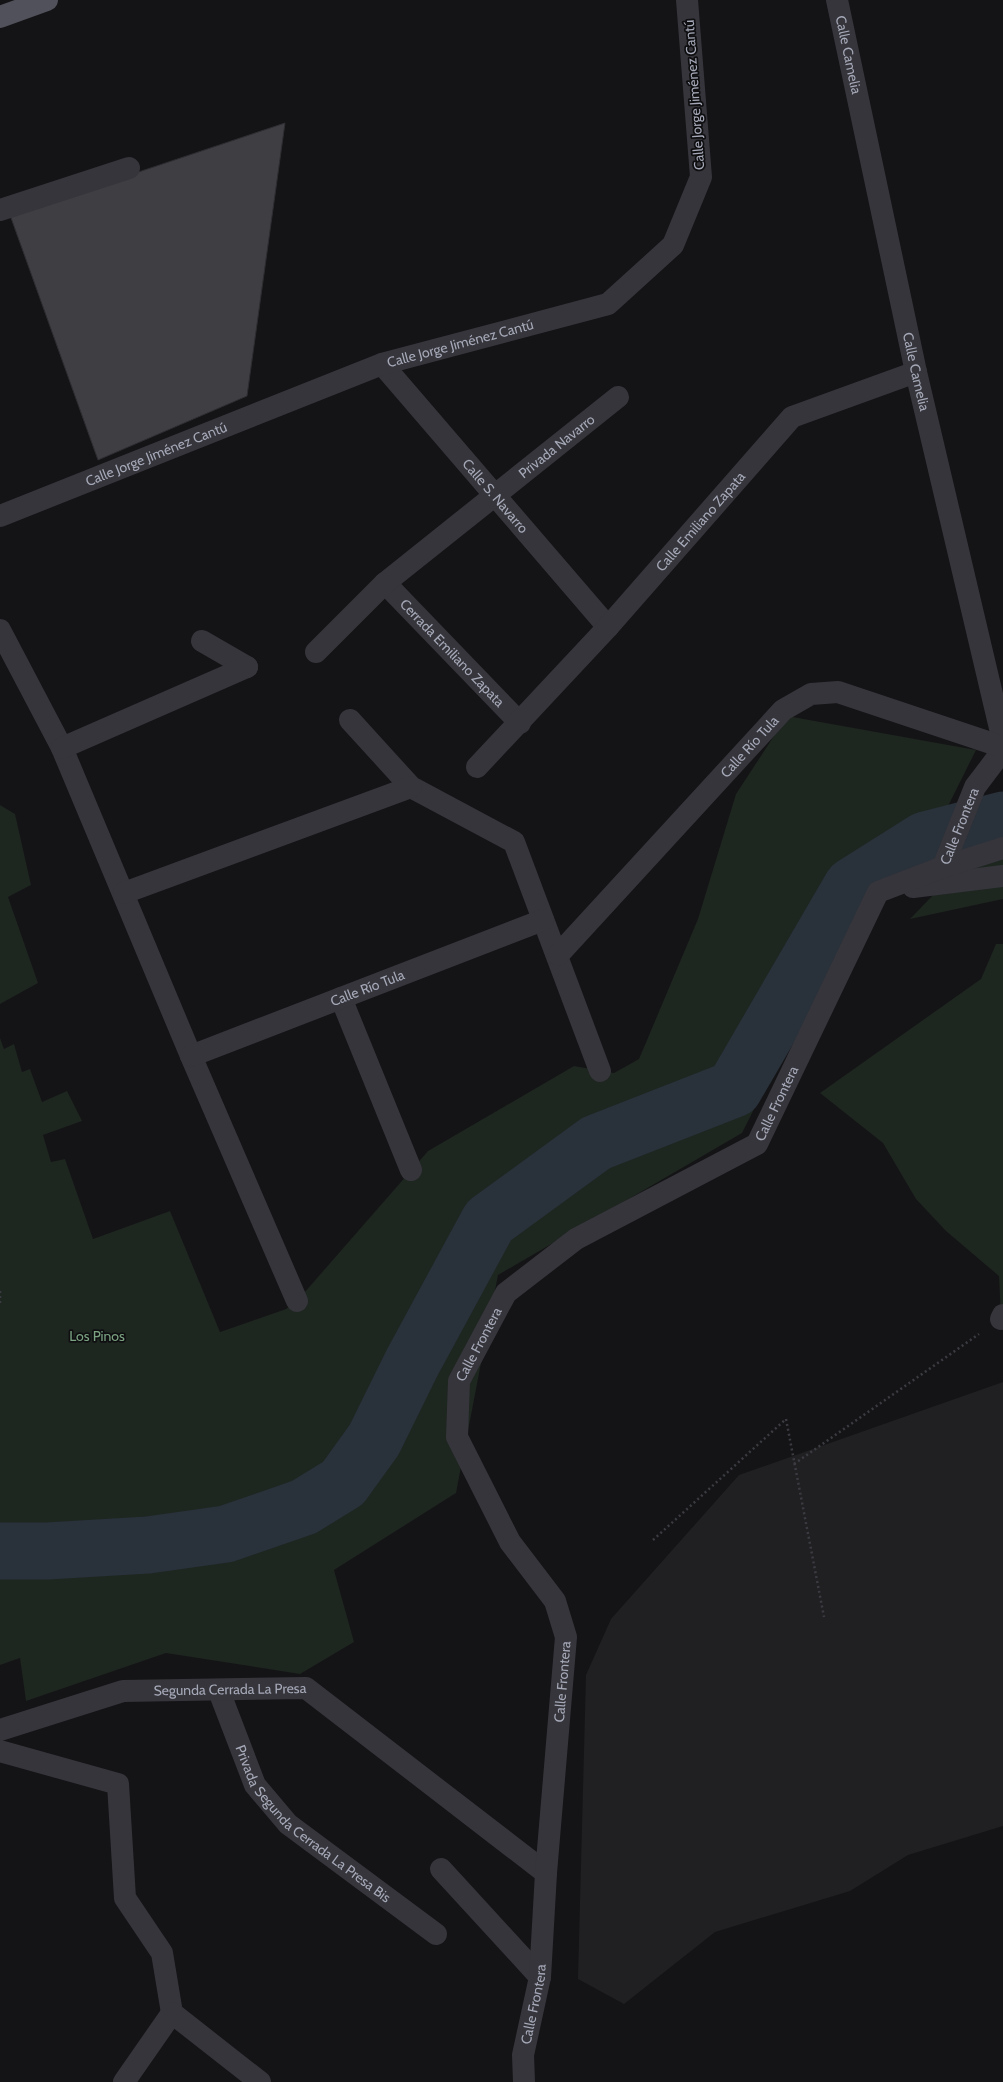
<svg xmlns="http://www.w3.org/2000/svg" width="1003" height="2082" font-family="Cabin,sans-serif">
<rect width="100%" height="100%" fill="#141416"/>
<!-- built -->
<path fill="#202023" d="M1003 1382V1826L908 1855 850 1891 715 1932 624 2004 578 1979 586 1675 611 1619 739 1475Z"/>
<!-- green -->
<g fill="#1e2620">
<path d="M787 716 976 750 942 818 982 811 1003 803V899L910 919 958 869 922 865 858 904 742 1133 498 1275 456 1493 334 1570 354 1642 300 1674 166 1653 26 1701 20 1658 0 1665V1038L4 1049 14 1044 22 1072 30 1069 42 1102 67 1091 82 1121 43 1135 51 1162 65 1159 93 1239 170 1211 220 1332 286 1309 297 1301 428 1151 574 1066 614 1073 639 1059 698 919 736 794Z"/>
<path d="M0 805 15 814 31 885 8 897 38 983 0 1004Z"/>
<path d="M996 944H1003V1323L1001 1319 999 1276 946 1231 916 1199 883 1143 820 1093 981 979Z"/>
</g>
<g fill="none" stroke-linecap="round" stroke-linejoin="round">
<!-- river -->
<path stroke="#29313a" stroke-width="57" d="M0 1551H47L148 1545 226 1534 304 1507 343 1483 374 1440 412 1363 489 1221 596 1143 734 1089 852 886 925 840 1003 820"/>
</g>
<!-- building -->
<path fill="#3e3e43" stroke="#2e2e32" d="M285 123 247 396 98 460 10 215Z"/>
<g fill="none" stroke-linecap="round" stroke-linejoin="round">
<!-- path -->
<g stroke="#3b3c42" stroke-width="2.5" stroke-dasharray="2 3" stroke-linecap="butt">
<path d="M0 1291V1303"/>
<path d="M786 1419 824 1617"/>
<path d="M794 1464 979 1334"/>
<path d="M653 1540 786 1419"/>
</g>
<!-- minor -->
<g stroke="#35353b" stroke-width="22">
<path id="s1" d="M837 0 916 372 1003 741"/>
<path d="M0 210 129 168"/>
<path id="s2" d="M382 364 608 627"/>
<path id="s3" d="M0 516 382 364 608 304 673 245 701 177 687 0"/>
<path id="s4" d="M385 583 520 723"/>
<path d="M0 630 62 748 191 1056 297 1301"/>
<path d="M202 641 247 667"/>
<path id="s5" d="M316 652 385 583 618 397"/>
<path d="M350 720 411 787 514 842 600 1071"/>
<path d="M62 748 247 667"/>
<path id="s6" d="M477 767 608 627 792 417 916 372"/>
<path id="s7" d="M943 867 975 787 1003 750"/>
<path d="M913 887 1003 876"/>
<path d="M124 893 411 787"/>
<path id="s8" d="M558 955 783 710 811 694 838 692 1003 747"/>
<path d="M341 998 411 1170"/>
<path id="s9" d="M191 1056 543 920"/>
<path d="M1001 1319 1003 1315"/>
<path id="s10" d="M219 1691 255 1785 288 1824 436 1934"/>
<path id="s11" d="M0 1730 123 1691 306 1688 546 1873"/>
<path d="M0 1751 118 1784 125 1898 162 1953 172 2013 260 2082"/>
<path d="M441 1869 540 1977"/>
<path d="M124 2082 172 2013"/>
<path id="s12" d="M524 2082 523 2055 540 1977 546 1873 566 1637 555 1601 510 1542 457 1437 459 1381 506 1293 576 1239 757 1144 878 892 943 867 1003 848"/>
</g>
<!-- major -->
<path stroke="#50515a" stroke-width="22" d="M0 17 47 0"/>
</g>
<g text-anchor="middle" stroke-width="3.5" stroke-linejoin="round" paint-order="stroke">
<!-- street labels -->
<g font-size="14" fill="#a5a8b7" stroke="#0f0f11">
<text dy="5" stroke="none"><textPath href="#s1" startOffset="56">Calle Camelia</textPath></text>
<text transform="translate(694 95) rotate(-94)" y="5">Calle Jorge Jiménez Cantú</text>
<text dy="5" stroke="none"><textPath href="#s3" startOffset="492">Calle Jorge Jiménez Cantú</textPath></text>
<text dy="5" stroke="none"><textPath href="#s1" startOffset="380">Calle Camelia</textPath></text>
<text dy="5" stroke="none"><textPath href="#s5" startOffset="317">Privada Navarro</textPath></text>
<text dy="5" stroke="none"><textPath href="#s3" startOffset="168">Calle Jorge Jiménez Cantú</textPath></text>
<text dy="5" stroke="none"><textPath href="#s2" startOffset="174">Calle S. Navarro</textPath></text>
<text dy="5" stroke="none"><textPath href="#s6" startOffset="332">Calle Emiliano Zapata</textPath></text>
<text dy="5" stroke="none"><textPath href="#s4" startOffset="97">Cerrada Emiliano Zapata</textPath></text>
<text dy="5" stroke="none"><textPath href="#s8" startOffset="283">Calle Río Tula</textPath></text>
<text dy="5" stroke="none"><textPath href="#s7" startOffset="44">Calle Frontera</textPath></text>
<text dy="5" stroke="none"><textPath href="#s9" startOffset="189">Calle Río Tula</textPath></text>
<text dy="5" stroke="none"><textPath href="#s12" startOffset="1171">Calle Frontera</textPath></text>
<text dy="5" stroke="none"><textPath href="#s12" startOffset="775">Calle Frontera</textPath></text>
<text dy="5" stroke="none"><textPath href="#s12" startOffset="403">Calle Frontera</textPath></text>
<text dy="5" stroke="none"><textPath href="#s11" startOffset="236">Segunda Cerrada La Presa</textPath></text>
<text dy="5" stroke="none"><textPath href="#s10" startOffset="168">Privada Segunda Cerrada La Presa Bis</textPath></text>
<text dy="5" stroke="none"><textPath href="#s12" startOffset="79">Calle Frontera</textPath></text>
</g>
<!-- park labels -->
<g font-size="14" fill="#7ba382" stroke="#0f0f11">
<text x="97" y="1341">Los Pinos</text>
</g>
</g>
</svg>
